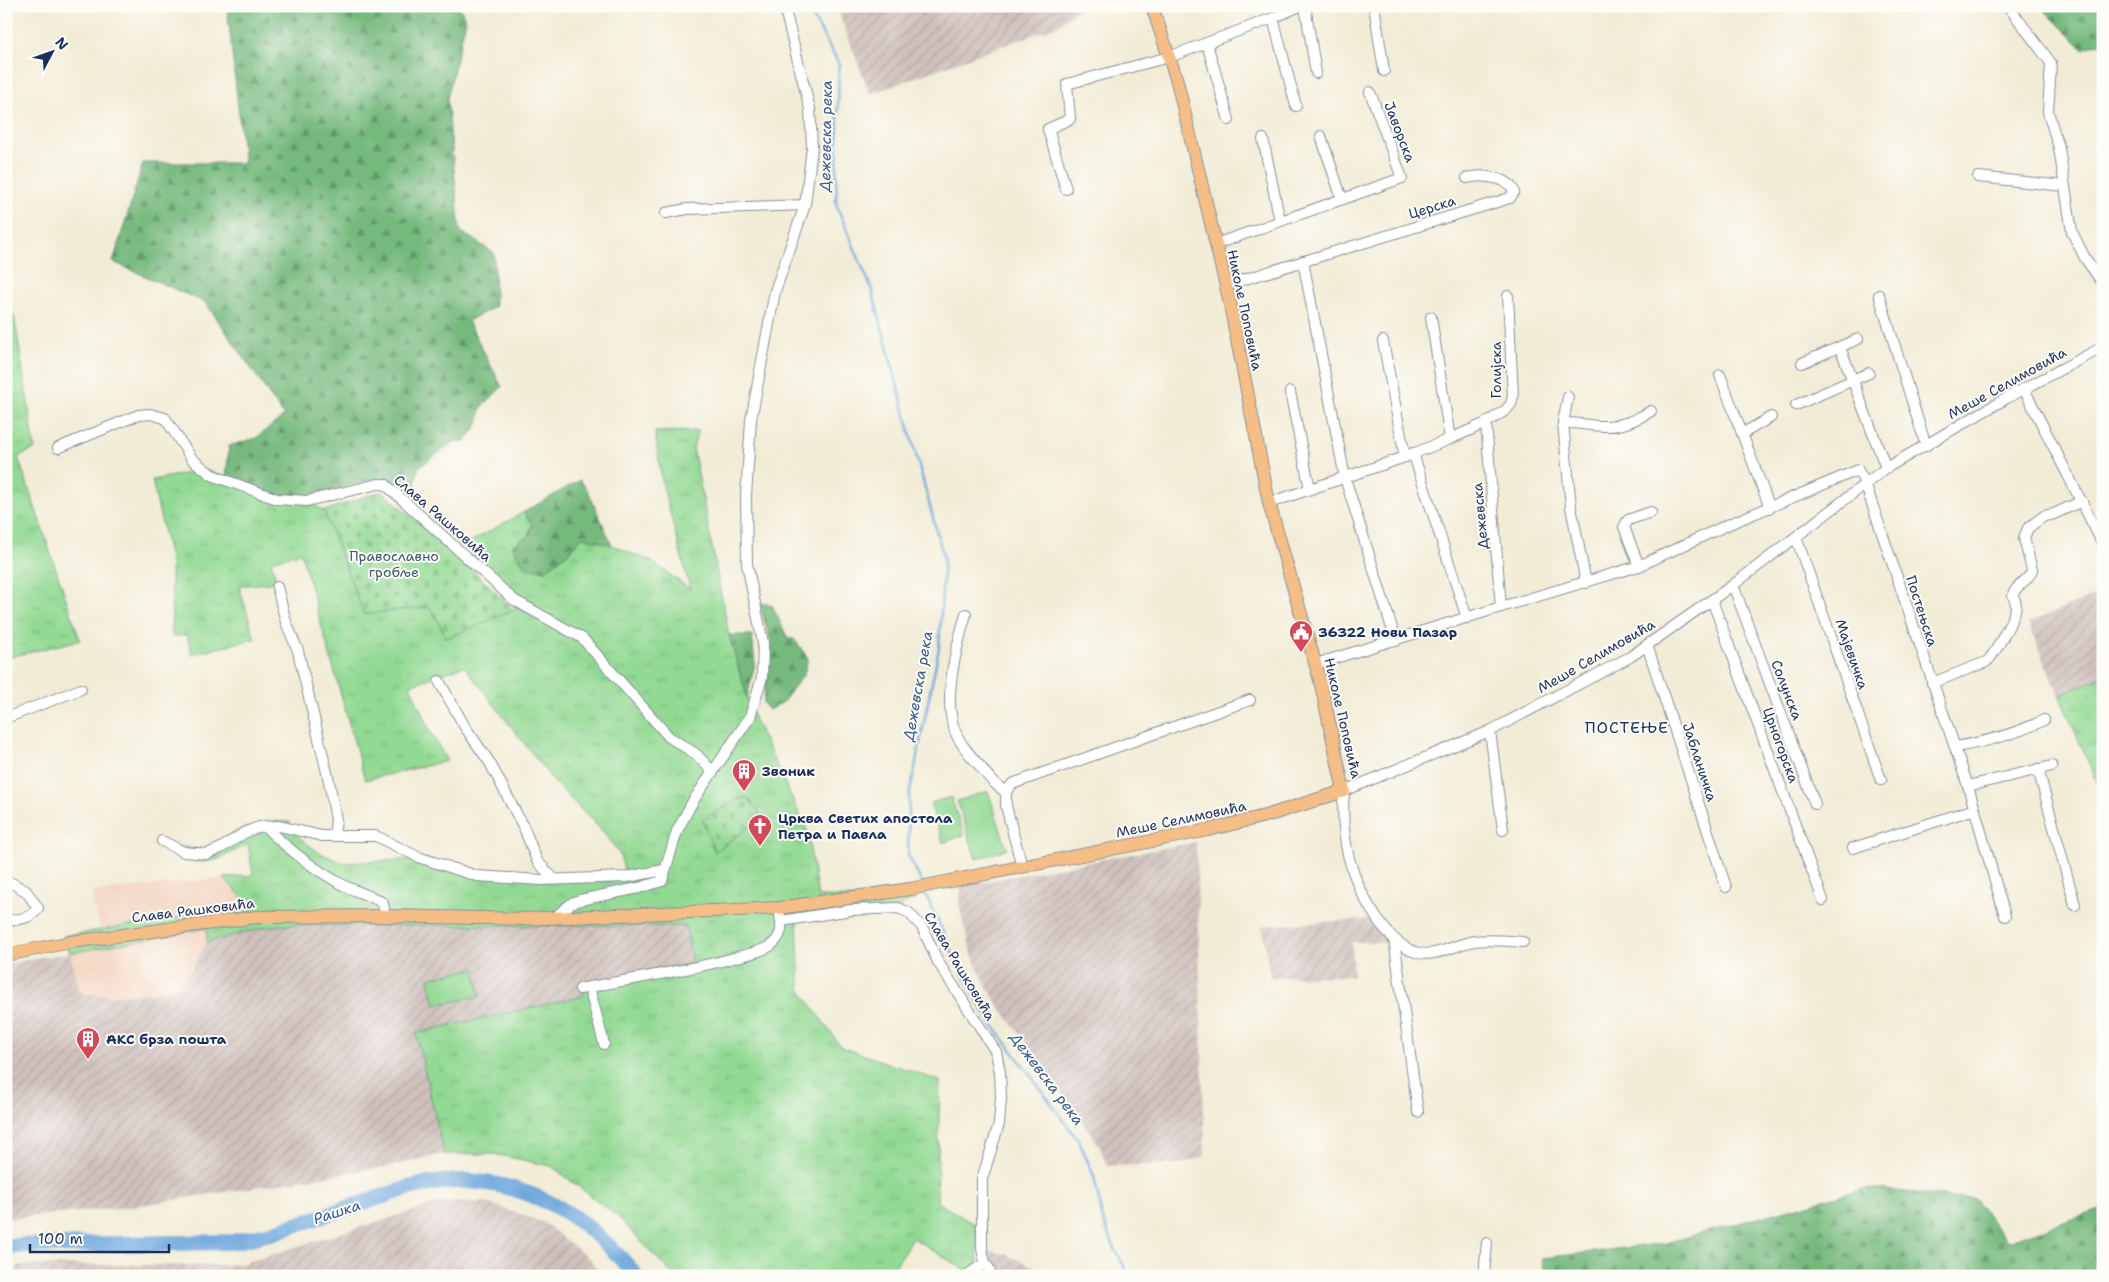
<svg xmlns="http://www.w3.org/2000/svg" width="2109" height="1282" font-family="'Shantell Sans',sans-serif">
<defs>
<pattern id="industrial-furrows" width="10" height="10" patternUnits="userSpaceOnUse" patternTransform="scale(1.25)"><rect width="10" height="10" fill="#cfc0bb"/><path d="M-1 1l2-2M0 10L10 0M9 11l2-2" fill="none" stroke="#b1a5a3"/></pattern>
<pattern id="grass-tufts" width="24" height="20" patternUnits="userSpaceOnUse" patternTransform="scale(1.25)"><rect width="24" height="20" fill="#92d993"/><path d="M3 7l-1-3M5 7V3M7 7l1-3M15 17l-1-3M17 17v-4M19 17l1-3" fill="none" stroke="#7dbb81"/></pattern>
<pattern id="forest-firs" width="22" height="20" patternUnits="userSpaceOnUse" patternTransform="scale(1.25)"><rect width="22" height="20" fill="#75b97d"/><path d="M5 1l3.5 6h-7zM16 11l3.5 6h-7z" fill="#5f976a"/></pattern>
<pattern id="cemetery-stones" width="16" height="16" patternUnits="userSpaceOnUse" patternTransform="scale(1.25)"><rect width="16" height="16" fill="#92d993"/><path d="M2 7V4a2 2 0 0 1 4 0v3zM10 15v-3a2 2 0 0 1 4 0v3z" fill="#7dbb81"/></pattern>
</defs>
<rect width="100%" height="100%" fill="#fdfcf7"/>
<filter id="ink" filterUnits="userSpaceOnUse"><feTurbulence type="fractalNoise" baseFrequency=".02" numOctaves="2"/><feDisplacementMap in="SourceGraphic" scale="10" xChannelSelector="R" yChannelSelector="G"/><feConvolveMatrix kernelMatrix="1 2 1 2 8 2 1 2 1" color-interpolation-filters="sRGB"/></filter>
<filter id="wash" filterUnits="userSpaceOnUse"><feTurbulence type="fractalNoise" baseFrequency=".0096" numOctaves="4" result="noise"/><feDisplacementMap in="SourceGraphic" scale="20" xChannelSelector="R" yChannelSelector="G"/><feGaussianBlur stdDeviation="1.12" result="paint"/><feColorMatrix in="noise" values="0 0 0 0 0 0 0 0 0 0 0 0 0 0 0 0 0 1.4 0 .05"/><feComposite in="paint" operator="in"/></filter>
<g filter="url(#wash)">
<rect width="100%" height="100%" fill="#f2ecd6"/>
<!-- built -->
<g fill="#f3d4bf">
<path d="M224 878 250 906 100 929 91 892Z"/>
<path d="M207 928V942L191 970 176 988 150 993 109 996 80 993 70 953Z"/>
</g>
<!-- industrial -->
<g fill="url(#industrial-furrows)">
<path d="M836 6H1081L1057 26 870 94Z"/>
<path d="M2103 592V677L2059 695 2028 623Z"/>
<path d="M1196 842 1205 1156 1181 1164 1107 1166 1100 1147 1089 1130 995 1000 976 966 962 920 959 902 961 886Z"/>
<path d="M1369 919 1390 943 1352 942 1353 976 1270 977 1262 926Z"/>
<path d="M292 925 686 926 692 963 582 985 584 996 417 1033 444 1154 385 1167 128 1207 6 1219V965L34 958 70 953 80 993 109 996 150 993 176 988 180 985 191 970 207 942 271 926Z"/>
<path d="M484 1202 543 1222 590 1259 602 1276H15L18 1265H225L241 1264 438 1203Z"/>
<path d="M990 1251 1005 1254 1055 1276H984Z"/>
</g>
<!-- grass -->
<g fill="url(#grass-tufts)" stroke="#568478">
<path d="M14 314 35 449 18 457 80 640 6 658V325Z"/>
<path d="M698 431 693 448 729 635 751 711 807 830 818 897 917 898 898 908 797 919 800 989 841 1047 940 1081 937 1202 976 1225 978 1264 966 1271 913 1238 889 1276H674L616 1215 551 1166 494 1154H444L416 1033 584 996 582 985 692 963 686 926 292 925 271 926 207 942V928L70 953 63 936 250 906 224 878 253 875 248 844 217 860 202 862 176 857 179 847 203 850 239 830 270 821 290 822V830L318 852 343 863 424 859 470 875 626 877 620 855 607 836 555 783 464 666 410 685 426 723 447 761 365 780 301 553 271 561 277 582 239 586 255 639 192 654 187 635 172 637 171 564 152 480 204 470 307 501 324 511 364 614 430 607 447 638 527 603 465 545 524 512 532 525 528 536 512 546 569 552 582 536 612 545 651 561 690 589 662 482 655 432Z"/>
<path d="M2103 677V790L2101 791 2059 695Z"/>
</g>
<!-- forest -->
<g fill="url(#forest-firs)" stroke="#48746e">
<path d="M227 6H459L466 20 447 98 460 231 494 253 495 307 468 321 502 387 481 408 478 424 466 441 453 442 418 468 414 493 409 499 393 483 382 477 307 497 281 496 226 478 229 446 256 438 284 416 206 303 113 262 143 163H244Z"/>
<path d="M2040 6H2103V42L2083 49Z"/>
<path d="M580 480 587 489 612 545 582 537 569 552 545 571 524 566 512 546 528 536 532 525 524 512Z"/>
<path d="M759 603 772 605 788 639H794L808 658 804 674 782 703 769 710 763 703 771 642Z"/>
<path d="M729 635H752L755 664 747 697Z"/>
<path d="M1867 1188 1975 1199 2007 1241 2103 1209V1276H1545L1542 1258 1666 1243Z"/>
</g>
<!-- cemetery -->
<g fill="url(#cemetery-stones)" stroke="#568478">
<path d="M381 491 458 556 514 610 447 638 430 607 364 614 324 511Z"/>
<path d="M748 798 759 812V825L749 827 715 852 702 820 739 799Z"/>
</g>
<!-- pitch -->
<g fill="#92d993" stroke="#568478">
<path d="M988 791 1007 849 976 859 957 801Z"/>
<path d="M951 797 964 835 943 843 930 803Z"/>
<path d="M475 968 480 996 435 1005 429 978Z"/>
</g>
<g fill="none" stroke-linecap="round" stroke-linejoin="round">
<!-- stream -->
<g stroke="#6ca6dc" stroke-width="2.5">
<path d="M807 6 839 64 836 204 872 290 944 559 939 648 909 797 908 855 922 883"/>
<path d="M924 891 963 975 985 1014 1079 1141 1094 1176 1102 1217 1114 1247 1129 1276"/>
</g>
<!-- river -->
<path stroke="#6ca6dc" stroke-width="16" d="M6 1246 233 1242 271 1233 408 1188C427 1184 449 1180 468 1181 541 1186 592 1222 636 1276"/>
</g>
</g>
<g filter="url(#ink)">
<g fill="none" stroke-linecap="round" stroke-linejoin="round">
<!-- minor casing -->
<g stroke="#868e9a" stroke-width="12">
<g id="minor">
<path d="M1305 6 1316 73"/>
<path d="M1374 6 1384 71"/>
<path d="M2008 6 2051 63 2048 112 2059 148 2072 232 2085 258 2099 278 2103 281"/>
<path d="M1273 18 1296 106"/>
<path d="M1207 44 1229 120"/>
<path d="M1321 136 1342 199"/>
<path d="M1263 139 1280 221"/>
<path d="M1978 177 2064 186"/>
<path d="M1066 189 1048 129 1070 119 1067 84 1169 57 1273 18 1300 6"/>
<path d="M666 213 687 209 805 205"/>
<path d="M1216 244 1402 178 1370 92"/>
<path d="M1303 261 1345 478 1396 641"/>
<path d="M1226 285 1510 198 1514 192C1510 177 1481 174 1467 178"/>
<path d="M1879 295 1926 446"/>
<path d="M1431 317 1450 439"/>
<path d="M1383 341 1405 457"/>
<path d="M1840 347 1886 468"/>
<path d="M1802 363 1858 339"/>
<path d="M1720 375 1770 508"/>
<path d="M2024 389 2103 544"/>
<path d="M1290 392 1310 489"/>
<path d="M1568 397 1563 423 1571 507 1586 583"/>
<path d="M1796 405 1869 373"/>
<path d="M1563 423C1577 422 1589 426 1603 426 1621 427 1636 420 1651 411"/>
<path d="M1742 434 1771 417"/>
<path d="M58 448 138 415 150 414 165 418 192 459 212 475 277 499 307 501 378 484H385L514 600 582 638 669 737 696 754 713 772"/>
<path d="M1413 453 1467 618"/>
<path d="M1269 503 1405 457 1450 439 1486 423 1506 410 1511 404 1513 396 1508 296"/>
<path d="M1796 537 1881 780"/>
<path d="M1639 566 1624 527 1628 520 1651 512"/>
<path d="M1733 585 1815 804"/>
<path d="M277 587 286 622 298 651 329 781 336 820 334 836"/>
<path d="M1712 600 1823 900"/>
<path d="M1501 607 1639 566 1727 525 1858 470 1865 483 1968 786 2005 916"/>
<path d="M966 614C957 645 942 699 955 731 960 744 970 755 979 765 987 775 994 785 1006 792"/>
<path d="M1647 645 1726 887"/>
<path d="M1316 664 1501 607 1486 423"/>
<path d="M439 681 465 727 490 763 524 828 537 861 554 879"/>
<path d="M1932 683 1986 662C1993 658 2016 615 2016 605 2016 601 2013 598 2013 594 2017 584 2029 581 2032 570L2024 538 2028 528 2044 516 2054 514 2082 501"/>
<path d="M6 718 81 689"/>
<path d="M1490 731 1503 830"/>
<path d="M1955 747C1985 742 2016 734 2044 720"/>
<path d="M2038 769 2075 905"/>
<path d="M1968 786 2052 766"/>
<path d="M264 826C287 848 315 870 343 885 354 891 375 897 383 903L385 916"/>
<path d="M162 841 184 852 207 854 221 848 244 833 259 827 279 826 322 836H376L418 857 477 876 541 880 627 877 664 870"/>
<path d="M1853 848 1975 809"/>
<path d="M1022 867 1006 806V792L1012 784 1250 700"/>
<path d="M6 880 26 891 38 908C32 919 18 919 6 921"/>
<path d="M555 917 572 903 580 900 639 888 662 881 677 831 693 801 750 717 762 677 763 643 747 564 746 496 751 420 775 291 805 205 812 147 810 109 784 6"/>
<path d="M781 921 851 910 898 908 908 912 922 927 938 962 996 1052 1000 1072 1001 1098 999 1124 982 1179V1249L985 1263 990 1270"/>
<path d="M1394 939 1418 1112"/>
<path d="M1523 942C1507 941 1490 939 1474 941 1456 944 1437 957 1419 953 1401 949 1388 934 1378 920 1350 880 1340 839 1344 791L1490 731 1630 657 1733 585 1886 468 2007 398 2103 347"/>
<path d="M589 987 604 1044"/>
<path d="M580 989C630 979 681 972 730 959 743 955 759 953 770 946 781 938 783 929 780 916"/>
<path d="M966 1276 985 1263"/>
<path d="M1484 1276 1487 1243"/>
</g>
</g>
<!-- major casing -->
<g stroke="#868e9a" stroke-width="14">
<path id="major" d="M6 955 71 942 257 917 385 916 523 919 779 908 910 889 1208 830 1269 815 1344 791 1320 680 1269 503 1229 299 1177 81 1152 6"/>
</g>
<!-- minor -->
<use href="#minor" stroke="#fff" stroke-width="10"/>
<!-- major -->
<use href="#major" stroke="#f6be87" stroke-width="12"/>
</g>
</g>
<!-- icons -->
<defs>
<g id="civic-pin" transform="scale(1.25)"><path d="M0 17L-7.5 6A9.5 9.5 0 1 1 7.5 6Z" fill="#d1495b" stroke="#fdfcf7"/><path d="M-.6-6.5H3V-4.5H.6V-3L4-1V1h2V6H-6V1h2V-1L-.6-3ZM-1.2 2.5V6h2.4V2.5Z" fill="#fff"/></g>
<g id="building-pin" transform="scale(1.25)"><path d="M0 17L-7.5 6A9.5 9.5 0 1 1 7.5 6Z" fill="#d1495b" stroke="#fdfcf7"/><path d="M-4-6H4V6H1V3H-1V6H-4ZM-2.5-4.3h1.7v1.8h-1.7ZM.8-4.3h1.7v1.8H.8ZM-2.5-1h1.7V.8h-1.7ZM.8-1h1.7V.8H.8Z" fill="#fff"/></g>
<g id="church-pin" transform="scale(1.25)"><path d="M0 17L-7.5 6A9.5 9.5 0 1 1 7.5 6Z" fill="#d1495b" stroke="#fdfcf7"/><path d="M-1.2-6h2.4v3.5h3.3v2.4h-3.3V6h-2.4V-.1h-3.3v-2.4h3.3Z" fill="#fff"/></g>
</defs>
<g fill-rule="evenodd">
<use href="#civic-pin" x="1301" y="632"/>
<use href="#building-pin" x="744" y="771"/>
<use href="#church-pin" x="760" y="826"/>
<use href="#building-pin" x="88" y="1039"/>
</g>
<g text-anchor="middle" stroke-width="4" stroke-linejoin="round" paint-order="stroke">
<!-- street labels -->
<g font-size="14" fill="#1b2f5e" stroke="#fdfcf7">
<text transform="translate(1400 132) rotate(69)" y="5">Јаворска</text>
<text transform="translate(1432 207) rotate(-17)" y="5">Церска</text>
<text transform="translate(1245 310) rotate(78)" y="5">Николе Поповића</text>
<text transform="translate(1496 370) rotate(-90)" y="5">Голијска</text>
<text transform="translate(2007 383) rotate(-29)" y="5">Меше Селимовића</text>
<text transform="translate(1480 516) rotate(-95)" y="5">Дежевска</text>
<text transform="translate(443 518) rotate(41)" y="5">Слава Рашковића</text>
<text transform="translate(1922 611) rotate(72)" y="5">Постењска</text>
<text transform="translate(1852 654) rotate(71)" y="5">Мајевичка</text>
<text transform="translate(1596 656) rotate(-30)" y="5">Меше Селимовића</text>
<text transform="translate(1787 690) rotate(69)" y="5">Солунска</text>
<text transform="translate(1343 718) rotate(77)" y="5">Николе Поповића</text>
<text transform="translate(1781 745) rotate(70)" y="5">Црногорска</text>
<text transform="translate(1700 762) rotate(72)" y="5">Јабланичка</text>
<text transform="translate(1181 819) rotate(-12)" y="5">Меше Селимовића</text>
<text transform="translate(193 910) rotate(-7)" y="5">Слава Рашковића</text>
<text transform="translate(960 966) rotate(59)" y="5">Слава Рашковића</text>
</g>
<!-- park labels -->
<g font-size="14" fill="#395a6b" stroke="#fdfcf7">
<text x="394" y="561">Православно<tspan x="394" dy="16">гробље</tspan></text>
</g>
<!-- poi labels -->
<g font-size="14" font-weight="bold" fill="#1b2f5e" stroke="#fdfcf7" text-anchor="start">
<text x="1318" y="637">36322 Нови Пазар</text>
<text x="762" y="776">Звоник</text>
<text x="778" y="823">Црква Светих апостола<tspan x="778" dy="16">Петра и Павла</tspan></text>
<text x="106" y="1044">АКС брза пошта</text>
</g>
<!-- water labels -->
<g font-size="15" font-style="italic" fill="#37598a" stroke="#fdfcf7">
<text transform="translate(826 136) rotate(-89)" y="5">Дежевска река</text>
<text transform="translate(918 686) rotate(-80)" y="5">Дежевска река</text>
<text transform="translate(1047 1079) rotate(53)" y="5">Дежевска река</text>
<text transform="translate(337 1212) rotate(-18)" y="5">Рашка</text>
</g>
<!-- quarter labels -->
<g font-size="16" letter-spacing="1" fill="#1b2f5e" stroke="#fdfcf7">
<text x="1627" y="733">ПОСТЕЊЕ</text>
</g>
</g>
<!-- margin -->
<rect width="2109" height="1282" fill="none" stroke="#fdfcf7" stroke-width="25"/>
<!-- north arrow -->
<g transform="translate(52 52) rotate(49)" stroke="#fdfcf7" stroke-width="4" paint-order="stroke">
<path d="M0-4L9 19L0 12L-9 19Z" fill="#1b2f5e"/>
<text y="-8" font-size="14" font-weight="bold" text-anchor="middle" fill="#1b2f5e">N</text>
</g>
<!-- scale -->
<path d="M30 1244v8h139v-8" fill="none" stroke="#1b2f5e" stroke-width="2.5"/>
<text x="38" y="1244" font-size="15" fill="#1b2f5e" stroke="#fdfcf7" stroke-width="4" paint-order="stroke">100 m</text>
</svg>
